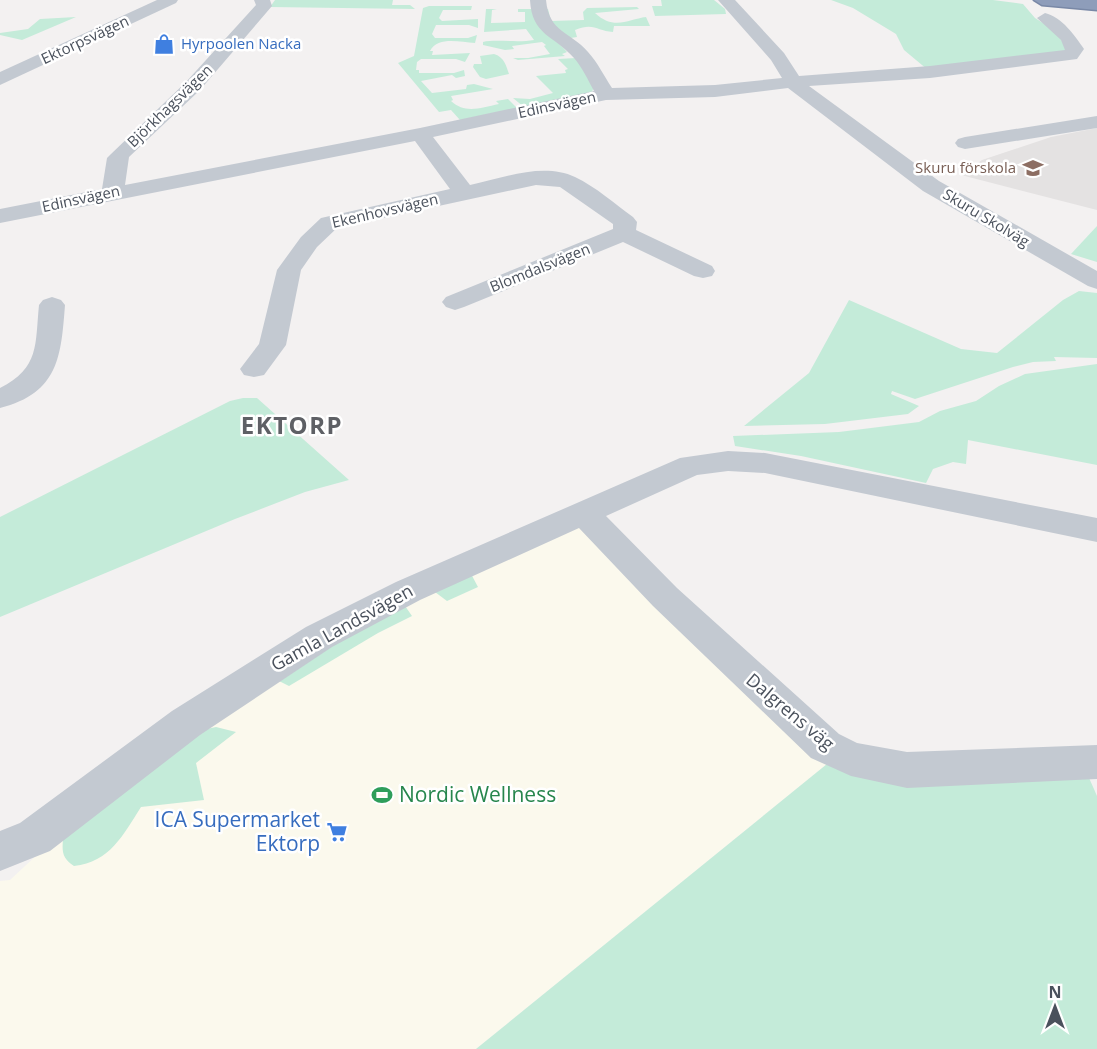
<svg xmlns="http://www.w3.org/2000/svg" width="1097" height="1049" font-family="'Open Sans',sans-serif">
<rect width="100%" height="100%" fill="#f3f1f1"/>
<!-- commercial -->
<path fill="#fbf9ed" d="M580 520 827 764 476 1049H0V881L10 880 67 827 321 645Z"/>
<!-- education -->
<path fill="#e4e2e2" d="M1097 128V210L961 175 982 160 1051 137Z"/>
<!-- green -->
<g fill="#c4ebd9">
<path d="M275 0H393L392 5H410L415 9 270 7Z"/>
<path d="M661 0H714L725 9 726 14 655 16 652 6H662Z"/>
<path d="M831 0H993L1023 4 1035 18 1051 28 1070 50 928 70 904 50 896 34 853 8Z"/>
<path d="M429 6H472L471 10H443L439 18 442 21 478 19V28L469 25H436L432 34 435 38H468L477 35 475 43C459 42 438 36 430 51H433L432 55 470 53 465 62 456 59H421L417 62 416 70H419V73H454L464 70 465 76 456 78 452 75 421 81 432 93 466 89 467 85 474 84 493 89 451 96 453 100 451 101C465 114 480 108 499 104L496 101 508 99 517 108 460 120 451 110 439 112 398 63 414 56 423 8Z"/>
<path d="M637 7 639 9 595 13C614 31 629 19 646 17L650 26H614L613 32C597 31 594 22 575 30L577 37 564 39 547 19 543 9H548L551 21 584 20 583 12 587 8Z"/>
<path d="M486 9H497L492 10 491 23 525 22V12H518V9H533C538 34 553 35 567 52L562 54 565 56 518 60 513 58H528L550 54 544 46 546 45 542 42 512 46 514 49 505 50 483 45V42C495 39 518 43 534 40L526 29 484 32Z"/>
<path d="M76 17 22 40 0 35V33L28 29 40 19Z"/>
<path d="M494 54C504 57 506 65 509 74L486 79 480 77 473 67 474 64H482L480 56Z"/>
<path d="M576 58 594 87 591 94 524 107 513 98 530 99 553 93 536 76 566 73 565 70 568 69 558 59Z"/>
<path d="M1097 226V262L1071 254Z"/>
<path d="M1079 291 1097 293V358L1054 357 1056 361 1033 362 1013 367 915 399 892 391 891 394 919 406 908 414 825 424 744 426 809 373 849 300 961 349 997 353 1063 300Z"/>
<path d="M1097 364V465L968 440 966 464 953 462 933 469 926 483 801 456 735 446 733 436 839 432 919 422 940 411 976 401 999 386 1025 374Z"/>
<path d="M243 398H257L349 480 305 492 235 519 0 617V517L230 401Z"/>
<path d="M470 572 478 587 447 601 431 589Z"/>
<path d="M403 603 412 616 378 633 289 686 279 681 281 674Z"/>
<path d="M216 727 236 732 196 763 204 800 141 807C123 835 110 862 74 866 62 858 62 852 63 839L202 730Z"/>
<path d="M827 764 1086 771 1097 796V1049H476Z"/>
</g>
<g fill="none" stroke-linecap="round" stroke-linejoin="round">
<!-- motorway casing -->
<g stroke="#7988a6" stroke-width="3">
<path id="motorway" d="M1034 0H1097V10L1042 5Z"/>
</g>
<!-- minor -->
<g fill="#c3c9d1" fill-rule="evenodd">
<path d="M254 0H270L272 6 200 90 129 157 125 185 420 128 594 91C588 80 582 67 574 58 554 35 532 36 530 0H546C549 33 570 31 588 52 598 63 604 76 612 88L715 85 782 78 771 60 718 0H735L784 53 799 76 930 66 1065 50 1061 40 1037 18 1045 13C1062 17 1075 36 1084 49L1077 59 930 78 809 86 939 181 1097 271V289L1088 286 923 191 788 88 715 97 606 100 433 137 470 185C502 178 543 162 575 177 596 187 615 204 633 217L637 222 636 230 712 266 715 271 712 276 703 278 694 276 623 242 464 307 455 310 446 307 442 302 446 297 613 229V224L560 187 536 185 337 228 317 247 301 270 286 345 264 375 254 377 244 375 240 369 259 344 277 270 301 237 321 218 450 189 415 141 0 223V209L102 189 107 158 111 154 186 82 256 5Z"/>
<path d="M1097 116V128L965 149 958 147 955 143 958 139 965 137Z"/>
<path d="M52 297 61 300 65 305C61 356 59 393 0 408V388C40 368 35 344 39 305L43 300Z"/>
<path d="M728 451 765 453 1097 518V542L765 473 728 471 697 475 606 516 677 588 839 734 857 743 907 752 1097 745V779L907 788 851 776 811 758 653 606 579 528 420 600 332 647 200 735 50 851 0 871V831L20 823 172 711 306 627 396 582 680 458Z"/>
</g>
<!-- tertiary -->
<path fill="#c3c9d1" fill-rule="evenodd" d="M157 0H178L176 3 0 85V72Z"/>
<!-- motorway -->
<use href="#motorway" fill="#8e9dba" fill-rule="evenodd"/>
</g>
<!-- icons -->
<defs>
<g id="shop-bare" transform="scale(1.62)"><path d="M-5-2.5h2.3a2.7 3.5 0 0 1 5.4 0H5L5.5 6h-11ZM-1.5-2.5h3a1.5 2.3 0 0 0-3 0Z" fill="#3f7fe0" stroke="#fff" stroke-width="2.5" paint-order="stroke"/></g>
<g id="school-bare" transform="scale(1.62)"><path d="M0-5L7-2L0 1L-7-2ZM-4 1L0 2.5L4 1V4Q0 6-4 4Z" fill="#8d6e63" stroke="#fff" stroke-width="2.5" paint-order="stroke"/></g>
<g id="stadium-bare" transform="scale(1.62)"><path d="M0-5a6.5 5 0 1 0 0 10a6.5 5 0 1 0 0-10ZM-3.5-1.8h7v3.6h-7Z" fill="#2e9e5b" stroke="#fff" stroke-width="2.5" paint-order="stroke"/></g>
<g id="supermarket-bare" transform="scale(1.62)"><path d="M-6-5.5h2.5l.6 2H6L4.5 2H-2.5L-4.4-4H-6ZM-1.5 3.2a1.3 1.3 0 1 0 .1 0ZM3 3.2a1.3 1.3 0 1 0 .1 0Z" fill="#3f7fe0" stroke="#fff" stroke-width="2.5" paint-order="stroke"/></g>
</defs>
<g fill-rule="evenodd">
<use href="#shop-bare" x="164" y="44"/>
<use href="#school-bare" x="1033" y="168"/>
<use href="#stadium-bare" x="382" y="795"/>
<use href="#supermarket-bare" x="337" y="832"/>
</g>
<g text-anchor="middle" stroke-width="5" stroke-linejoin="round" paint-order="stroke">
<!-- far-street labels -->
<g font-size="15" fill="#4a515c" stroke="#fff">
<text transform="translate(85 40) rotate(-25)" y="5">Ektorpsvägen</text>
<text transform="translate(557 105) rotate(-12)" y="5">Edinsvägen</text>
<text transform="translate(170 106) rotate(-44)" y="5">Björkhagsvägen</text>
<text transform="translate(81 199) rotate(-12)" y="5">Edinsvägen</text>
<text transform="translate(385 211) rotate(-13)" y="5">Ekenhovsvägen</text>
<text transform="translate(986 218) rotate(31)" y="5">Skuru Skolväg</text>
<text transform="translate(540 268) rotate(-22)" y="5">Blomdalsvägen</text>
</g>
<!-- far-shop labels -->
<g font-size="15" fill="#366cbe" stroke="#fff" text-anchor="start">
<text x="181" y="49">Hyrpoolen Nacka</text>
</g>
<!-- far-education labels -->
<g font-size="15" fill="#785e54" stroke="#fff" text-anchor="end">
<text x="1016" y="173">Skuru förskola</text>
</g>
<!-- street labels -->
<g font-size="18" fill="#4a515c" stroke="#fff">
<text transform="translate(342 628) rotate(-29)" y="6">Gamla Landsvägen</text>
<text transform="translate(790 712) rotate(40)" y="6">Dalgrens väg</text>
</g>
<!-- near-leisure labels -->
<g font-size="21" fill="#27864d" stroke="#fff" text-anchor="start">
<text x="399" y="802">Nordic Wellness</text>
</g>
<!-- near-shop labels -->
<g font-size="21" fill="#366cbe" stroke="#fff" text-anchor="end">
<text x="320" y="827">ICA Supermarket<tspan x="320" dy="24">Ektorp</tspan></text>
</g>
<!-- district labels -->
<g font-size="24" font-weight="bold" letter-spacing="1.5" fill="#5e6065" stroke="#fff">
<text x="292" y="434">EKTORP</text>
</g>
</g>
<!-- north arrow -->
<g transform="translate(1055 1007)" stroke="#ffffff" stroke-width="4.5" paint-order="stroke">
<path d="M0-4.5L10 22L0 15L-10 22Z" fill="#4a515c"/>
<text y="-9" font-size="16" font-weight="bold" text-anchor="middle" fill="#4a515c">N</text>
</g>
</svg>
